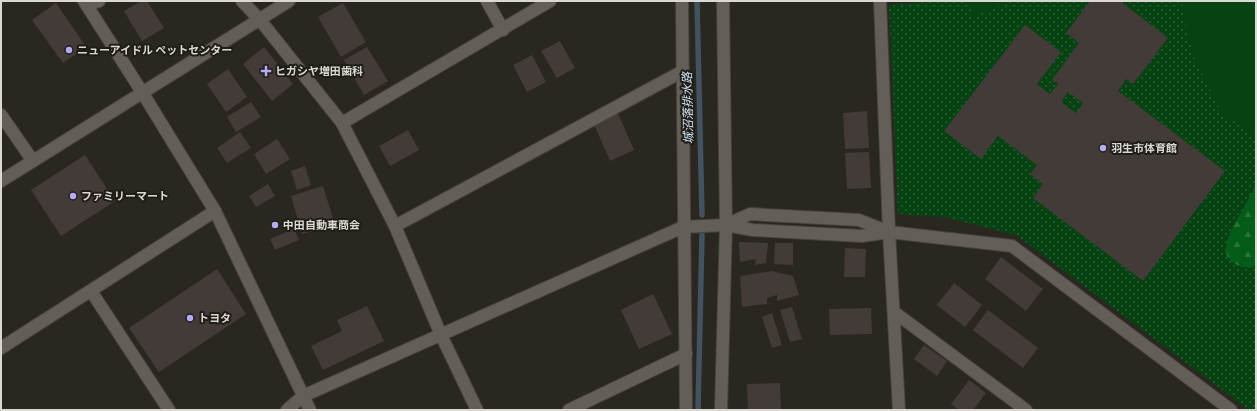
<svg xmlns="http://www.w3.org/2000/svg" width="1257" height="411" font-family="Poppins,'Noto Sans JP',sans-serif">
<defs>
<pattern id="grass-dots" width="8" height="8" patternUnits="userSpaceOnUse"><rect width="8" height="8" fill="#074312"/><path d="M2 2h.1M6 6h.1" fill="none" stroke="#2b5d34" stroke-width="1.8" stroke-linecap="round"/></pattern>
<pattern id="forest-firs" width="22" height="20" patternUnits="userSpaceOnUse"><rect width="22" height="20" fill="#035c17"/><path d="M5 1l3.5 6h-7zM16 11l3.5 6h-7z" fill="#277338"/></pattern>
</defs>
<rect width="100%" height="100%" fill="#2a2620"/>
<!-- grass -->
<path fill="url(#grass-dots)" d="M934 1H1256V410H1249L1016 235 943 217 898 214 889 5Z"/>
<!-- forest -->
<path fill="url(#forest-firs)" d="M1256 186V265L1252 268C1213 265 1226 239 1239 216 1245 206 1250 196 1256 186Z"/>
<!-- garden -->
<g fill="#074312">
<path d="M968 1H1011L973 16Z"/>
<path d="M1181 1H1256V136L1222 113 1194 57 1185 23Z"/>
</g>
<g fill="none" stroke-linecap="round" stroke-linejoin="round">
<!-- stream -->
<g stroke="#42535f" stroke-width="5.5">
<path d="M697 1 702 215"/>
<path d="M698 410 702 235"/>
</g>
</g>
<!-- building -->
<g fill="#433b38" fill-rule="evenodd">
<path d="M141 1H147L164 28 142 41 124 11Z"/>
<path d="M1090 1H1120L1168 38 1133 84 1126 79 1118 91 1225 171 1143 281 1033 198 1043 184 1030 174 1037 165 998 136 981 159 944 131 1025 25 1061 52 1037 84 1050 94 1058 84 1052 80 1079 43 1066 33ZM1068 92 1083 103 1076 113 1061 102Z"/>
<path d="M56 3 86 47 63 63 32 20Z"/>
<path d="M343 3 366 42 341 57 318 17Z"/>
<path d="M560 41 575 68 557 78 541 51Z"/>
<path d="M264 47 293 84 272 101 243 64Z"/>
<path d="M367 47 388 81 364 95 344 60Z"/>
<path d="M532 55 546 82 527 92 513 65Z"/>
<path d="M228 69 247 97 226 112 207 84Z"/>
<path d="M251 102 261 117 236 132 227 117Z"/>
<path d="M617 111 634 150 610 161 593 122Z"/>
<path d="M867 111 869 148 845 149 843 113Z"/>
<path d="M408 130 419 150 390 166 379 146Z"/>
<path d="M240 132 251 148 227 163 217 148Z"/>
<path d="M277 139 290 159 266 174 254 154Z"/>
<path d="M869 152 871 188 847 189 845 153Z"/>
<path d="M85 155 115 201 61 236 31 190Z"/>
<path d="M305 166 311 185 297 190 291 171Z"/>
<path d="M268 184 275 196 256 207 249 196Z"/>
<path d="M323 186 335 225 302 234 291 196Z"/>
<path d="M294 229 299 240 275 250 270 239Z"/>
<path d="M739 242 768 243 766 263 755 265 756 259 740 262Z"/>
<path d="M775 243H793V265L774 264Z"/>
<path d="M845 248 866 249 865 277H844Z"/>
<path d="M1001 257 1043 289 1026 311 985 279Z"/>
<path d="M217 269 246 314 159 372 129 328Z"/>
<path d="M772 271 793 276 799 295 777 301V295L767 298V304L742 307 740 276Z"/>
<path d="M954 283 982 305 965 327 937 305Z"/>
<path d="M653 294 672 334 639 349 621 310Z"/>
<path d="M367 306 384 341 323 370 311 346 342 331 337 320Z"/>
<path d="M792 307 802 339 790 342 780 310Z"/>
<path d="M871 308 872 334 830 335 829 309Z"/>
<path d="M988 310 1038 348 1023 368 973 330Z"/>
<path d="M772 313 782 345 772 348 762 317Z"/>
<path d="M924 345 947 361 937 376 914 359Z"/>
<path d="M969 380 986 393 973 410H959L951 404Z"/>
<path d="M780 383 781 410H748L747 384Z"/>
</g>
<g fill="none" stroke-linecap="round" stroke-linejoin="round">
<!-- minor casing -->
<g stroke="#46433f" stroke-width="14">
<g id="minor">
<path d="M84 1 142 92 215 211 310 410"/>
<path d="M242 1 260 20 342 123 395 226 441 335 477 410"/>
<path d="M487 1 503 30"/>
<path d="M682 1 686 410"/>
<path d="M880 1 889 232 899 410"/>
<path d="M87 5 99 1"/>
<path d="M1 115 33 161"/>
<path d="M342 123 550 1"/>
<path d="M1 181 289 1"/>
<path d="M395 226 683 71"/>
<path d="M889 232 1012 246 1231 410"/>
<path d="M91 291 169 410"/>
<path d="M894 312 1026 410"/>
<path d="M1 348 215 211"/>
<path d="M287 410 303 396 683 227 726 225 753 230 862 236 889 232 859 220 750 214 726 225"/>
<path d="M569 410 686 354"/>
<path d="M721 410 726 225 723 1"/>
</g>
</g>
<!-- minor -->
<use href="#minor" stroke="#635f58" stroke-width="12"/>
</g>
<!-- markers -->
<g fill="#b7abf7" stroke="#201d17" stroke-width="1.5">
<circle cx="69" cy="50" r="4"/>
<path d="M264 65h4v4h4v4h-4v4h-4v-4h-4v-4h4z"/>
<circle cx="1103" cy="148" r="4"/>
<circle cx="73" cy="196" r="4"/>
<circle cx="275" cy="225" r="4"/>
<circle cx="190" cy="318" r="4"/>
</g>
<g text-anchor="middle" stroke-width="4" stroke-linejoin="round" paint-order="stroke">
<!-- poi labels -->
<g font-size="11" font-weight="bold" fill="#dbd8d4" stroke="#201d17" text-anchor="start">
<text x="77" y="54">ニューアイドル ペットセンター</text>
<text x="275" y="75">ヒガシヤ増田歯科</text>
<text x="1111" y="152">羽生市体育館</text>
<text x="81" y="200">ファミリーマート</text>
<text x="283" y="229">中田自動車商会</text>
<text x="198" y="322">トヨタ</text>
</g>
<!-- water labels -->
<g font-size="12" font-style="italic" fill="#cde2f2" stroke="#201d17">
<text transform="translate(688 108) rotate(-91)" y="4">城沼落排水路</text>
</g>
</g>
<!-- border -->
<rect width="1257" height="411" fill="none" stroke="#dbd8d4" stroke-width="4"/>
</svg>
